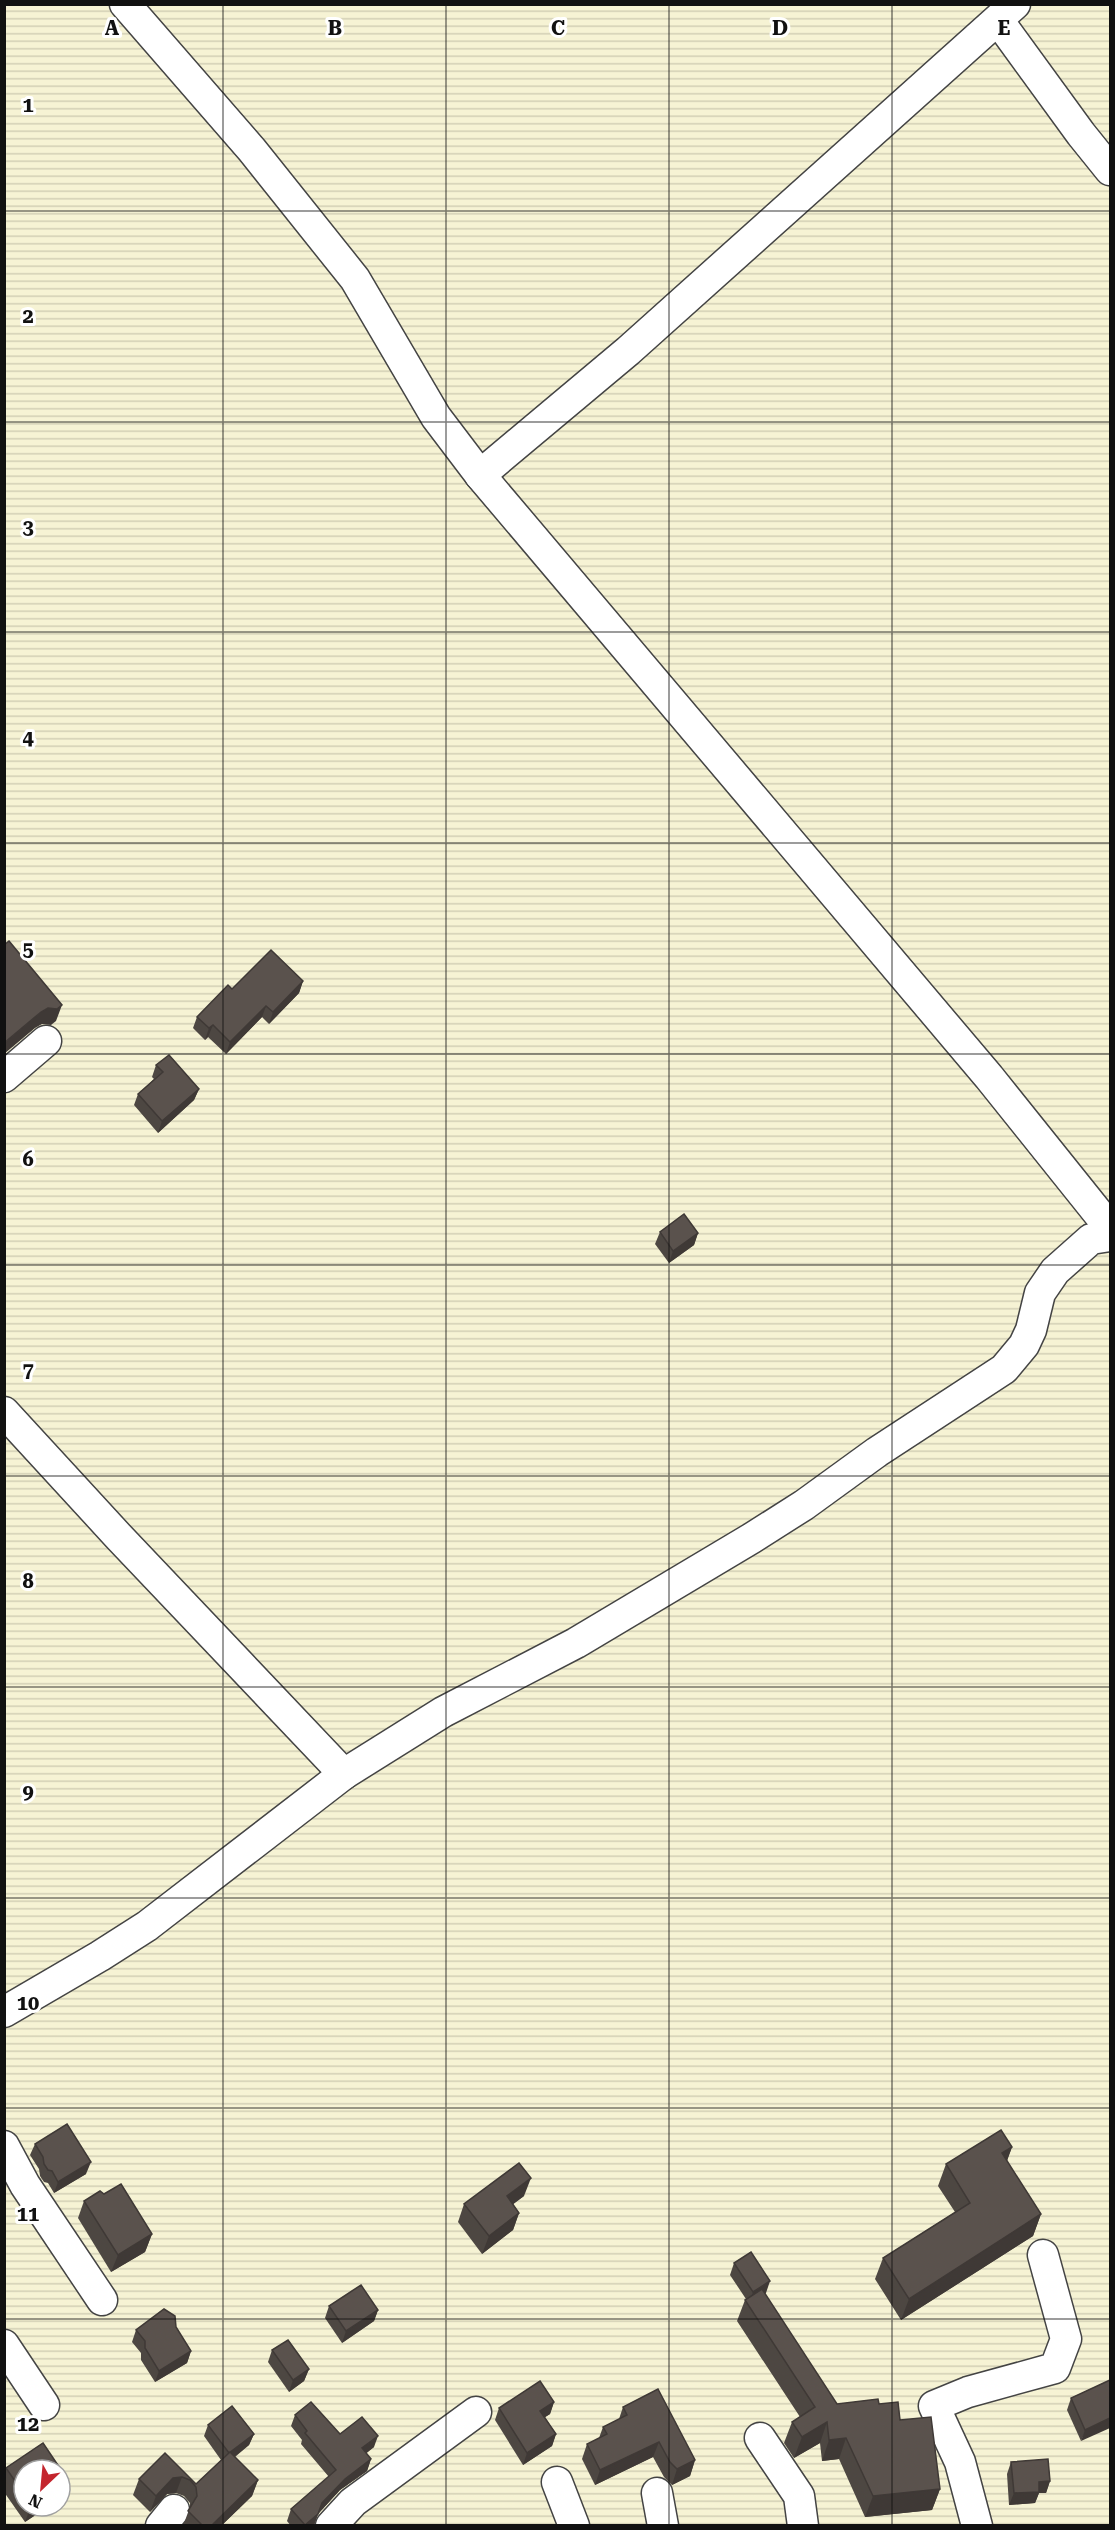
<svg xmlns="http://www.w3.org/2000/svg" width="1115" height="2530" font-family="'Roboto Serif',serif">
<defs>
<pattern id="farmland-rules" width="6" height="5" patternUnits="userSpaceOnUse" patternTransform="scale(1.5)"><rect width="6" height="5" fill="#f6f3d4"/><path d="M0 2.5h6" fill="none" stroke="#d2cfb5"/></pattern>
</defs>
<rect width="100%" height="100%" fill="#fffdf5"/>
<!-- farmland -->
<path fill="url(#farmland-rules)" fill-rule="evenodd" d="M5 5H1110V2525L5 2526ZM24 2470H60V2506H24Z"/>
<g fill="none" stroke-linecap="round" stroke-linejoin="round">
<!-- minor casing -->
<g stroke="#444" stroke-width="33">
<g id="minor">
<path d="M125 4 252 150 355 279 436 417 480 475 989 1077 1110 1228"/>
<path d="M998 20 1081 134 1110 170"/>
<path d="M480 475 628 351 1015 4"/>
<path d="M4 1077 46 1041"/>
<path d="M4 1412 118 1536 344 1774"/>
<path d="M4 2012 100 1956 147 1926 344 1774 443 1712 576 1643 752 1538 804 1505 877 1452 1004 1369 1024 1345 1031 1330 1040 1293 1055 1271 1091 1239 1110 1236"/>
<path d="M4 2146 25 2185 102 2300"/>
<path d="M4 2345 44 2405"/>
<path d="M760 2438 799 2496 803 2526"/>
<path d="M557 2482 574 2526"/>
<path d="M657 2493 663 2526"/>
<path d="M161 2526 174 2510"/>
<path d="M331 2526 353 2502 476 2412"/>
<path d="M977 2526 960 2462 934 2406 968 2392 1055 2368 1066 2339 1043 2255"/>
</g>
</g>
<!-- minor -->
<use href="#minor" stroke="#fff" stroke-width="30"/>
</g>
<!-- wall -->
<g fill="#4d4742">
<path d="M303 981 299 993 269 1024 262 1017 226 1054 208 1037 205 1040 193 1028 197 1017 232 989Z"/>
<path d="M156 1065 199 1089 194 1100 158 1133 134 1105 138 1094 154 1079 152 1077Z"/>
<path d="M660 1232 698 1233 694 1245 669 1263 655 1244Z"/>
<path d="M35 2144 86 2174 54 2193 48 2183 44 2182 40 2176 39 2169 30 2155Z"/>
<path d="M1012 2147 1007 2161 1041 2214 1033 2236 901 2320 875 2279 883 2258 955 2212 938 2186 946 2164Z"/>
<path d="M524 2196 513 2204 519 2213 513 2230 482 2254 458 2222 464 2204Z"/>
<path d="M84 2201 152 2234 145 2252 111 2272 78 2218Z"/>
<path d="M734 2263 766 2293 764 2294 837 2404H879L900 2420 940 2489 932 2510 865 2517 839 2459 822 2461 820 2443 794 2458 784 2443 792 2422 800 2417 737 2321 745 2300 746 2299 730 2275Z"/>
<path d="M329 2306 378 2310 374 2321 342 2343 325 2318Z"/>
<path d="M176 2327 191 2351 187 2363 155 2382 141 2360V2353L132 2342 136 2330Z"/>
<path d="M272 2350 309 2369 304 2381 289 2392 268 2362Z"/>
<path d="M1110 2380 1081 2441 1067 2410 1071 2398Z"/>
<path d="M554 2402 550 2414 545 2417 556 2434 552 2446 523 2465 495 2420 499 2408Z"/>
<path d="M623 2407 695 2460 690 2476 672 2485 664 2477 653 2457 595 2485 582 2459 587 2444 599 2438 603 2427 619 2419Z"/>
<path d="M295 2415 374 2447 366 2453 371 2459 367 2471 340 2490 318 2514 314 2526H291L287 2521 291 2509 329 2477 301 2444 302 2440 291 2426Z"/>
<path d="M208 2425 254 2434 249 2445 235 2457 258 2480 252 2496 221 2526H183L190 2507V2503L184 2496 176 2493 167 2494 150 2512 133 2495 139 2479 165 2453 196 2484 221 2460 204 2436Z"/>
<path d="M43 2443 68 2480 62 2498 60 2499V2470H24V2506H49L25 2522 4 2492V2472L6 2468Z"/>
<path d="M1011 2462 1050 2481 1046 2493H1039L1035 2503 1009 2505 1007 2474Z"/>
</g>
<!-- shaded-wall -->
<g fill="#3f3936">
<path d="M303 981 299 993 269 1024 273 1012Z"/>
<path d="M62 1005 56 1021 51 1025 42 1024 35 1028 4 1054V1043L41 1012 48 1008Z"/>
<path d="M266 1006 262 1017 226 1054 230 1042Z"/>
<path d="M213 1025 208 1037 205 1040 209 1028Z"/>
<path d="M199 1089 194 1100 158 1133 162 1121Z"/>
<path d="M698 1233 694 1245 669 1263 673 1251Z"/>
<path d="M1012 2147 1004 2168 1002 2153Z"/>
<path d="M91 2162 86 2174 54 2193 58 2182Z"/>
<path d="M531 2178 524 2196 500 2214 507 2196Z"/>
<path d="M519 2213 513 2230 482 2254 489 2236Z"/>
<path d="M1041 2214 1033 2236 901 2320 909 2299Z"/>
<path d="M152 2234 145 2252 111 2272 118 2255Z"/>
<path d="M770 2281 766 2293 749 2304 753 2292Z"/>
<path d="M378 2310 374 2321 342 2343 346 2331Z"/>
<path d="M191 2351 187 2363 155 2382 159 2371Z"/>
<path d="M309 2369 304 2381 289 2392 293 2380Z"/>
<path d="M554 2402 550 2414 536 2423 540 2411Z"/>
<path d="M1110 2418V2428L1081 2441 1085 2430Z"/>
<path d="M827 2422 820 2443 794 2458 802 2437Z"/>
<path d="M254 2434 249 2445 225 2464 229 2453Z"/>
<path d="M556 2434 552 2446 523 2465 527 2453Z"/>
<path d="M378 2436 374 2447 358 2460 362 2448Z"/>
<path d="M846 2438 839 2459 822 2461 829 2440Z"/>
<path d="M659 2442 653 2457 595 2485 600 2470Z"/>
<path d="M371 2459 367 2471 340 2490 318 2514 314 2525H305L322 2503 345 2479Z"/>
<path d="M695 2460 690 2476 672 2485 677 2469Z"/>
<path d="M182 2477 176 2493 167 2494 150 2512 156 2496 173 2478Z"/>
<path d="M68 2480 62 2498 60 2499V2486Z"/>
<path d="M258 2480 252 2496 221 2526H211Z"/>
<path d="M1050 2481 1046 2493H1039L1035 2503 1009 2505 1014 2493 1039 2482Z"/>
<path d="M940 2489 932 2510 865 2517 873 2496Z"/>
<path d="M31 2506H49L25 2522Z"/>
</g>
<!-- building -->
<g fill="#5a524d" stroke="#3f3936" stroke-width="1.5">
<path d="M9 941 62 1005 57 1009 48 1008 41 1012 4 1043V945Z"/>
<path d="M271 950 303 981 273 1012 266 1006 230 1042 213 1025 209 1028 197 1017 228 985 232 989Z"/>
<path d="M169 1055 199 1089 162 1121 138 1094 163 1072 156 1065Z"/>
<path d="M684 1214 698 1233 673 1251 660 1232Z"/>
<path d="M67 2124 91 2162 58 2182 52 2171 48 2170 44 2164 43 2157 35 2144Z"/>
<path d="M1001 2130 1012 2147 1002 2153 1041 2214 909 2299 883 2258 970 2203 946 2164Z"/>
<path d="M519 2163 531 2178 507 2196 519 2213 489 2236 464 2204Z"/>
<path d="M121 2184 152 2234 118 2255 84 2201 100 2191 104 2194Z"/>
<path d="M751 2252 770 2281 753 2292 734 2263Z"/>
<path d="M361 2285 378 2310 346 2331 329 2306Z"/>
<path d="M762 2289 837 2404 878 2399 879 2404 898 2402 900 2420 931 2417 940 2489 873 2496 846 2438 829 2440 827 2422 802 2437 792 2422 815 2407 745 2300Z"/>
<path d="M164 2309 175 2316 176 2327 191 2351 159 2371 145 2348V2341L136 2330Z"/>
<path d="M288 2340 309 2369 293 2380 272 2350Z"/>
<path d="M1110 2380V2418L1085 2430 1071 2398Z"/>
<path d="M540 2381 554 2402 540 2411 556 2434 527 2453 499 2408Z"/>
<path d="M658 2389 695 2460 677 2469 670 2462 659 2442 600 2470 587 2444 607 2434 603 2427 627 2415 623 2407Z"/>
<path d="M311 2402 340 2434 362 2417 378 2436 362 2448 371 2459 345 2479 322 2503 318 2514 305 2525 291 2509 336 2470 305 2433 307 2431 295 2415Z"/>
<path d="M232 2406 254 2434 229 2453 208 2425Z"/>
<path d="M43 2443 68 2480 60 2486V2470H24V2494L6 2468Z"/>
<path d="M230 2452 258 2480 211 2526H203L188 2511 197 2496 196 2487 190 2480 182 2477 173 2478 156 2496 139 2479 165 2453 196 2484Z"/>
<path d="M1048 2459 1050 2481 1039 2482V2492L1014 2493 1011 2462Z"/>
</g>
<!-- grid -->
<path fill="none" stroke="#111" stroke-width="1.5" stroke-opacity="0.55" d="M223 4V2526M446 4V2526M669 4V2526M892 4V2526M4 211H1110M4 422H1110M4 632H1110M4 843H1110M4 1054H1110M4 1265H1110M4 1476H1110M4 1687H1110M4 1898H1110M4 2108H1110M4 2319H1110"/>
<g font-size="20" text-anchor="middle" font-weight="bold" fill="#111" stroke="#fff" stroke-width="6" stroke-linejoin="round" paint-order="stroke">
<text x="112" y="35">A</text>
<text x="335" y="35">B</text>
<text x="558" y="35">C</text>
<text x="780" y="35">D</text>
<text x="1004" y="35">E</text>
<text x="28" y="112">1</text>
<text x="28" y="323">2</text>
<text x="28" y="534">3</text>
<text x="28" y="745">4</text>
<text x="28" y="956">5</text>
<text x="28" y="1166">6</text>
<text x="28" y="1377">7</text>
<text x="28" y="1588">8</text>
<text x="28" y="1799">9</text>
<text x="28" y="2010">10</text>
<text x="28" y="2221">11</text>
<text x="28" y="2431">12</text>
</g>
<!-- border -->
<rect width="1115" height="2530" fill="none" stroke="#111111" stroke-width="12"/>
<!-- north arrow -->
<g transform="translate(42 2488) rotate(206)"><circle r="28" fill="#ffffff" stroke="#a0a0a0" stroke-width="1.5"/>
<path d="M0-4.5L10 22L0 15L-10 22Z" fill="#c4262e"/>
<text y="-9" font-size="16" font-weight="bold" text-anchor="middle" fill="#111111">N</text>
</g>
</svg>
